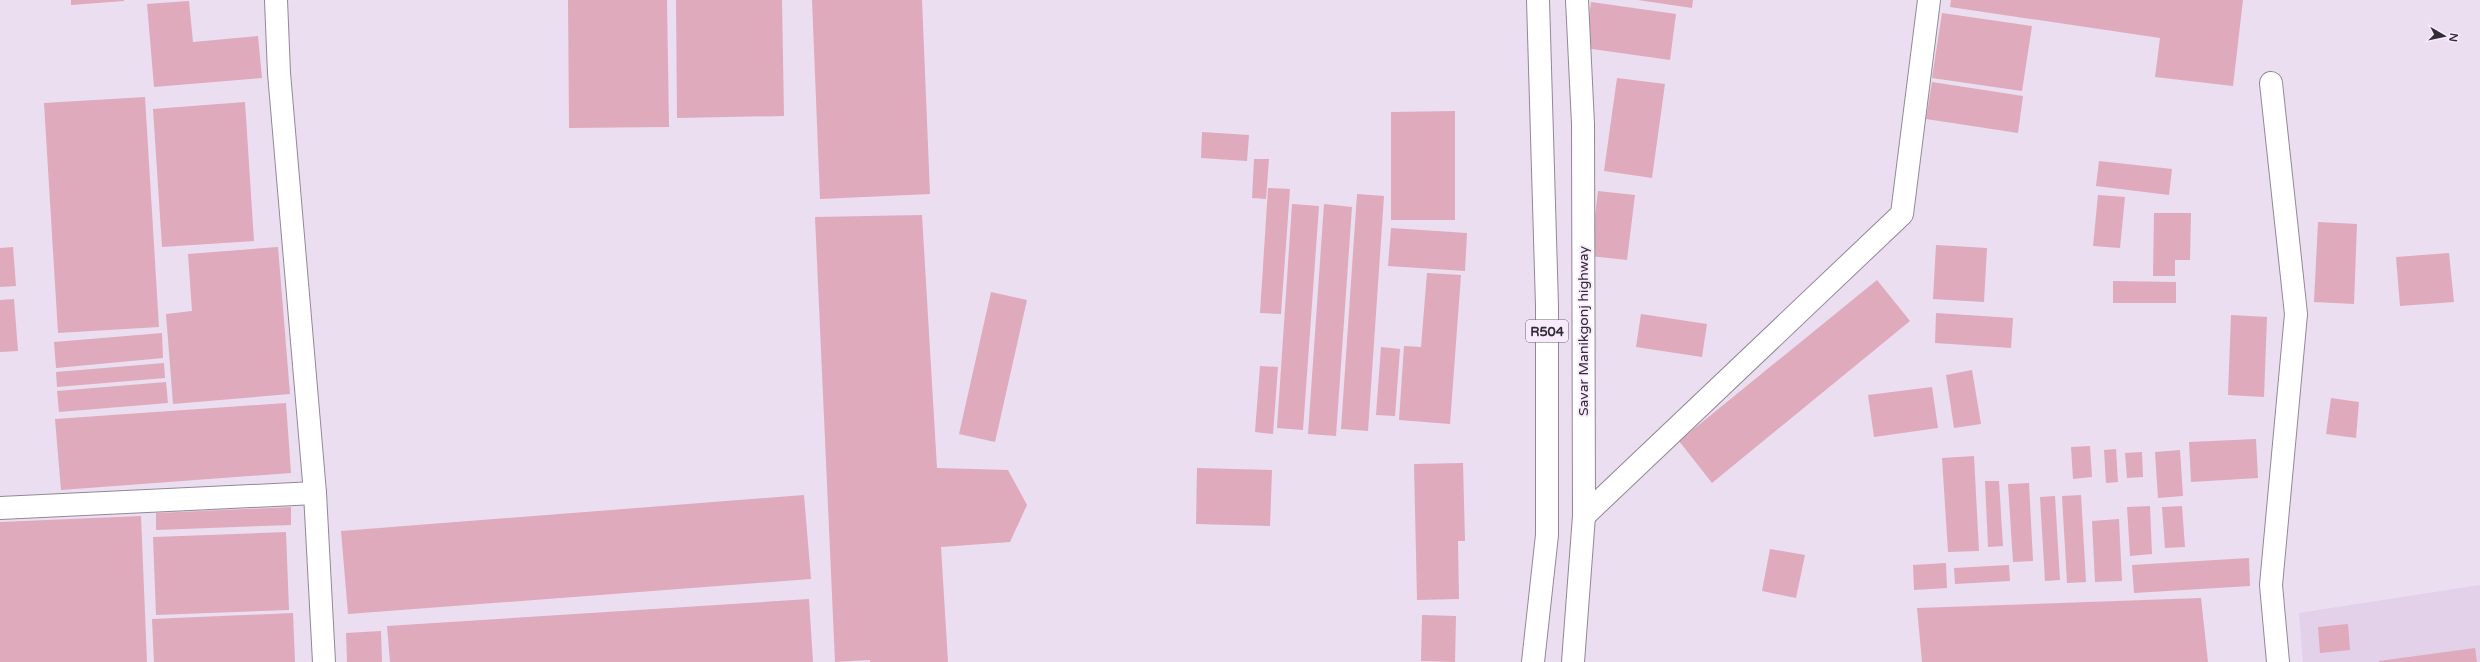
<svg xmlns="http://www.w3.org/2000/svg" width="2480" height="662" font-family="'Varela Round',sans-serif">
<rect width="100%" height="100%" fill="#ebdef0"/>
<!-- built -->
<path fill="#e2d1e9" d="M2480 585V662H2303L2299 613Z"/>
<!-- building -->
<g fill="#dfaabc">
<path d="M71 0H124V1L71 5Z"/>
<path d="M568 0H667L669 127 569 128Z"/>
<path d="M676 0H782L784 116 677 118Z"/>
<path d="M812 0H922L930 194 820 199Z"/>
<path d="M1638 0H1693L1692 8Z"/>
<path d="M1951 0H2243L2233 86 2155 77 2160 38 1950 7Z"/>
<path d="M189 1 193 42 258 36 262 78 154 87 147 4Z"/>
<path d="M1591 2 1676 14 1670 60 1585 48Z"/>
<path d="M1942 13 2032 26 2022 91 1932 78Z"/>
<path d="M1617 78 1665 84 1652 178 1604 171Z"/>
<path d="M1932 82 2023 96 2018 133 1926 119Z"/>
<path d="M145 97 159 327 58 333 44 103Z"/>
<path d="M245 102 254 241 162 247 153 109Z"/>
<path d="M1455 111V220H1391V112Z"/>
<path d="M1202 132 1249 135 1247 161 1201 158Z"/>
<path d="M1254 159H1269L1266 199 1252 198Z"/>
<path d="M2099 161 2172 169 2169 195 2096 186Z"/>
<path d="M1268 188 1290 189 1281 314 1260 313Z"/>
<path d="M1598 191 1635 195 1627 260 1590 256Z"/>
<path d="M1357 194 1384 196 1368 431 1341 429Z"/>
<path d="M2098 195 2125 197 2120 248 2093 246Z"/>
<path d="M1292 204 1319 206 1303 430 1277 428Z"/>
<path d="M1324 204 1352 207 1336 436 1308 434Z"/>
<path d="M2154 213H2191L2190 260H2175V276H2153Z"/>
<path d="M922 215 937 468 1008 470 1027 505 1010 542 941 547 948 662H870V660L835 662 815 217Z"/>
<path d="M2318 222 2357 224 2354 304 2314 302Z"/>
<path d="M1391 228 1467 233 1465 271 1388 266Z"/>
<path d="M1936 245 1987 248 1984 302 1933 299Z"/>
<path d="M13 247 16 286 0 287V248Z"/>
<path d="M278 247 290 394 173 404 166 314 192 311 188 254Z"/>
<path d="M2449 253 2454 302 2400 306 2396 257Z"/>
<path d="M1427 273 1461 275 1450 424 1399 420 1404 346 1421 347Z"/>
<path d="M1877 280 1910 321 1712 483 1679 441Z"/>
<path d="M2113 281 2176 282V303H2113Z"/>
<path d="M991 292 1027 300 995 442 959 434Z"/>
<path d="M14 299 18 351 0 352V300Z"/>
<path d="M1936 313 2013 318 2011 348 1935 343Z"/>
<path d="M1641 314 1707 324 1702 357 1636 347Z"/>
<path d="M2231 315 2267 317 2264 397 2228 395Z"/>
<path d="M162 333 163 358 56 368 54 342Z"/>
<path d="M1381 347 1400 349 1395 416 1376 415Z"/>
<path d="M164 363 165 378 57 387 56 372Z"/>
<path d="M1260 366 1278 367 1273 434 1255 432Z"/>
<path d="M1972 370 1981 424 1954 428 1946 375Z"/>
<path d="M166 382 168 403 59 412 57 391Z"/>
<path d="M1932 387 1938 428 1874 437 1868 395Z"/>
<path d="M2331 398 2359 402 2356 438 2326 434Z"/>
<path d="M286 403 291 473 61 490 55 419Z"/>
<path d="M2256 439 2258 478 2191 482 2189 442Z"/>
<path d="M2090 446 2092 477 2073 479 2071 447Z"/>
<path d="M2116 449 2118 482 2106 483 2104 450Z"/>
<path d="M2180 450 2183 496 2158 498 2155 452Z"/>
<path d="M2142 452 2143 477 2127 478 2125 453Z"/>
<path d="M1974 456 1979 551 1948 552 1942 458Z"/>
<path d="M1463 463 1465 541H1458L1459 599 1417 600 1414 464Z"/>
<path d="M1197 468 1272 470 1270 526 1196 524Z"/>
<path d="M1985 481H1999L2003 546 1988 547Z"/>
<path d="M2029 483 2033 561 2013 562 2008 484Z"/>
<path d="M804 495 811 579 348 614 341 531Z"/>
<path d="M2081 495 2086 582 2067 583 2062 496Z"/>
<path d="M2055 496 2060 580 2045 581 2040 497Z"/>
<path d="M2150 506 2152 554 2130 556 2127 507Z"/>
<path d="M2182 506 2185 547 2165 548 2162 507Z"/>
<path d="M291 507V525L156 530V513Z"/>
<path d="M141 516 147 662H0V522Z"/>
<path d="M2119 519 2122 581 2095 582 2092 521Z"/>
<path d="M286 532 289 610 156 615 153 537Z"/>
<path d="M1770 549 1805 555 1796 598 1762 591Z"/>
<path d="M2249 558 2250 586 2134 593 2132 565Z"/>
<path d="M1946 563 1947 588 1914 590 1913 565Z"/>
<path d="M2009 565 2010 581 1955 584 1954 568Z"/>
<path d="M2201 598 2208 662H1922L1917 608Z"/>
<path d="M809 599 813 662H390L387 626Z"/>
<path d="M293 613 295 662H154L152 619Z"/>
<path d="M1422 615 1456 616 1455 662 1421 661Z"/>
<path d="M2348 624 2350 650 2320 653 2318 627Z"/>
<path d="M381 631 382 662H347L346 633Z"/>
<path d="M2475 648 2477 662H2379V661Z"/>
</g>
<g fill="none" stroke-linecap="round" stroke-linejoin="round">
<!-- street casing -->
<g stroke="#928797" stroke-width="24">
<g id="street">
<path d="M276 0 279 73 315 493 324 662"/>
<path d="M2271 83 2296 314 2271 585 2278 662"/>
<path d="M0 508 315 493"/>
<path d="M1584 516 1902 214 1929 0"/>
</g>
</g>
<!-- primary casing -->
<g stroke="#928797" stroke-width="24">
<g id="primary">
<path d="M1533 662 1547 535V306L1538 0"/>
<path d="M1573 662 1584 516 1583 124 1577 0"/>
</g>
</g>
<!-- street -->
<use href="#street" stroke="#fff" stroke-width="22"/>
<!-- primary -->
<use href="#primary" stroke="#fff" stroke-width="22"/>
</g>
<g text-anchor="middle" stroke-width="4" stroke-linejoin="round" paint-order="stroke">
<!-- shield labels -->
<rect fill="#f8ebfd" stroke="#6d6670" stroke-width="1" x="1526" y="320" width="42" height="22" rx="3"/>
<g font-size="13" font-weight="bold" fill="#322d34">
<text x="1547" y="336">R504</text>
</g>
<!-- street labels -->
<g font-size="14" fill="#322d34" stroke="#f8ebfd">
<text transform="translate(1583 331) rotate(-90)" y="5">Savar Manikgonj highway</text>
</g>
</g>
<!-- north arrow -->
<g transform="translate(2444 36) rotate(99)" stroke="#f8ebfd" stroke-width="3" paint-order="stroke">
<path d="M0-3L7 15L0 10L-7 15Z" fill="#322d34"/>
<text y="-6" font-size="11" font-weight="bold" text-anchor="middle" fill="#322d34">N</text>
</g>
</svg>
